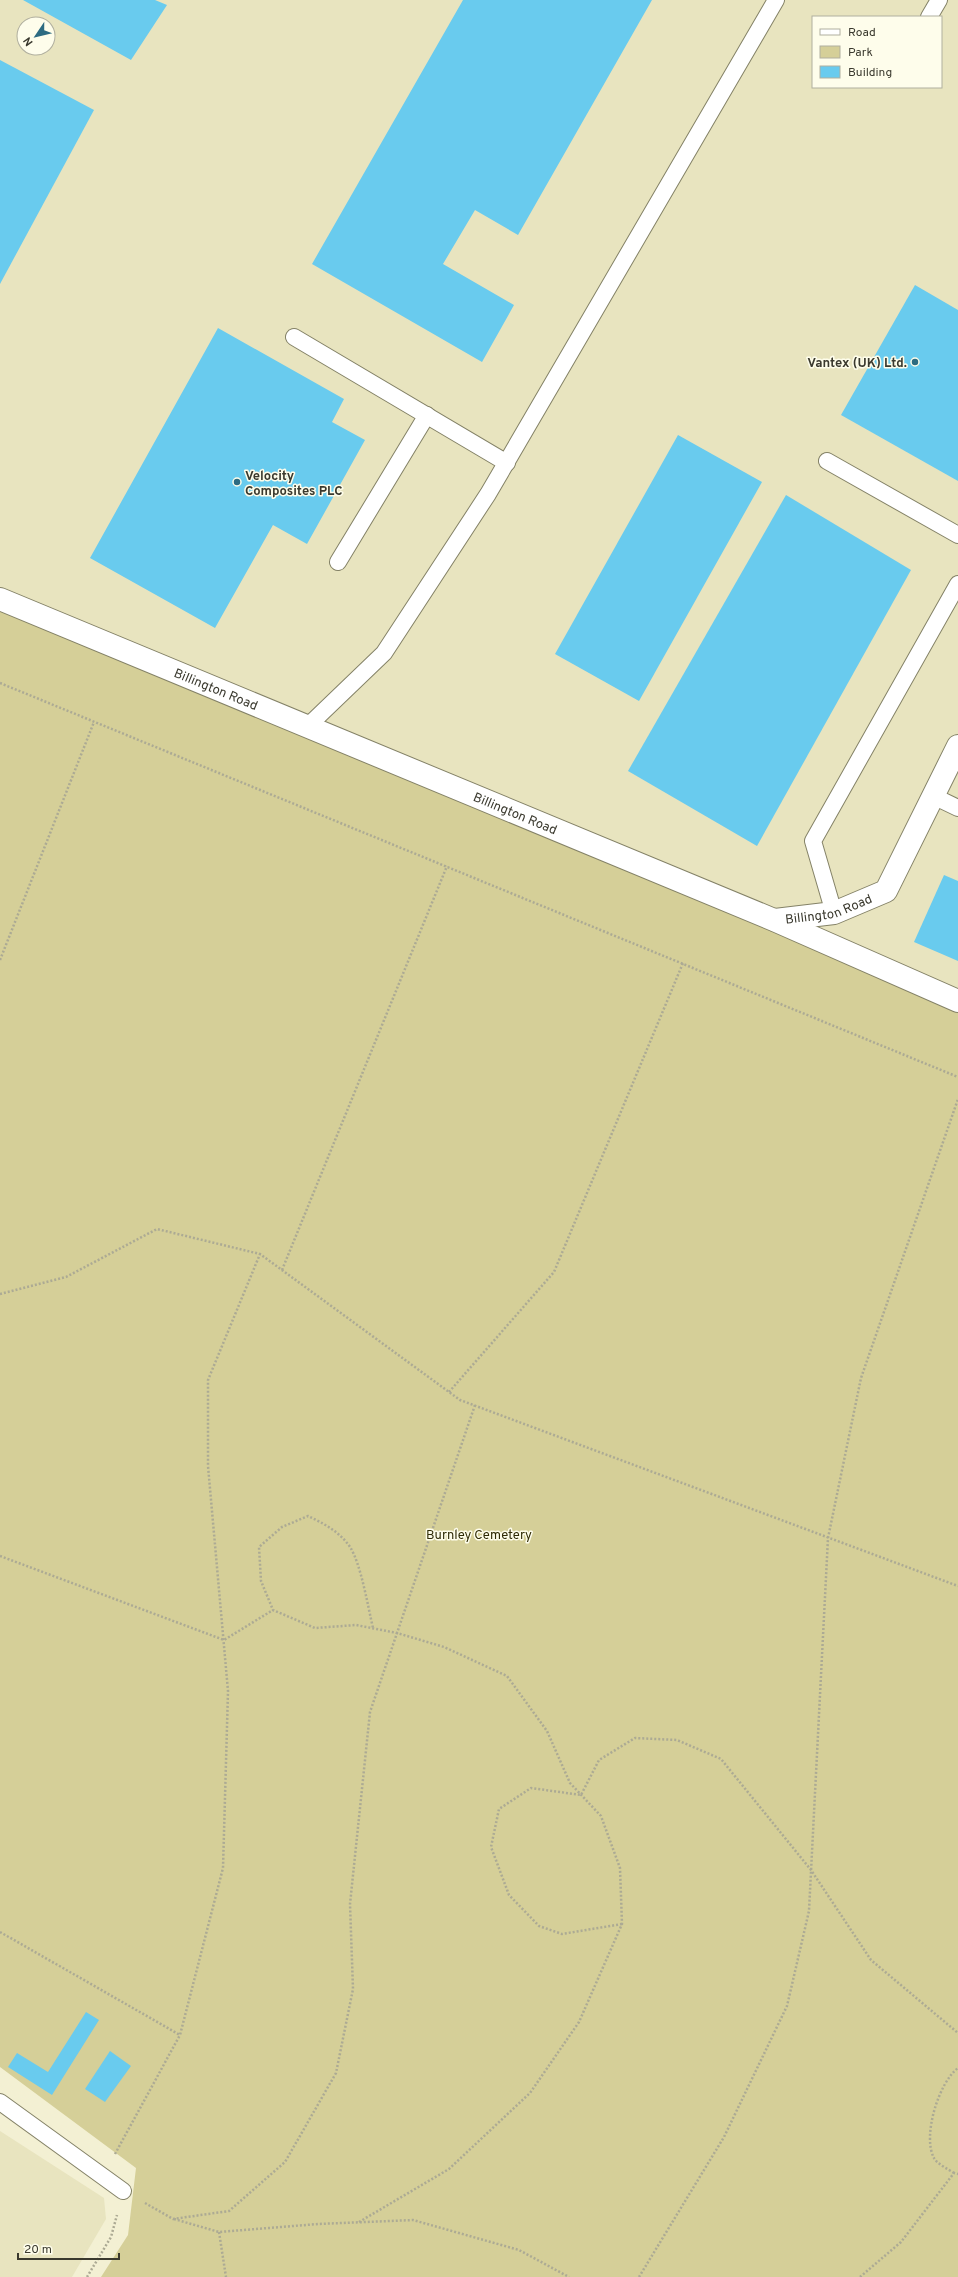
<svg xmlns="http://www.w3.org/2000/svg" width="958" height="2277" font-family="Overpass,sans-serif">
<rect width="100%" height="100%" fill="#f3f0d3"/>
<!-- built -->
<g fill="#e8e4bf" fill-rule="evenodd">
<path d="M0 0H958V1001L0 599ZM813 17H941V87H813ZM24 24H48V48H24Z"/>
<path d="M0 2131 104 2198 106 2219 72 2277H0Z"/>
</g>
<!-- green -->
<path fill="#d5cf98" d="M0 599 958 1001V2277H101L128 2235 136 2168 0 2067Z"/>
<!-- building -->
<g fill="#69cbee">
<path d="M23 0H155L167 5 131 60Z"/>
<path d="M463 0H652L518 235 475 210 443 264 514 305 482 362 312 264Z"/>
<path d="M0 60 94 110 0 284Z"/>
<path d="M915 285 958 310V481L841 415Z"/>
<path d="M218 328 344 399 332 422 365 440 307 544 273 525 215 628 90 558Z"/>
<path d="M678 435 762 482 639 701 555 654Z"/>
<path d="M786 495 911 570 757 846 628 771Z"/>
<path d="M944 875 958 881V961L914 942Z"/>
<path d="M86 2012 99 2020 52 2095 8 2067 17 2053 48 2072Z"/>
<path d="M110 2051 131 2066 105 2102 85 2089Z"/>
</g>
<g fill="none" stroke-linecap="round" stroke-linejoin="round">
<!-- service casing -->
<g stroke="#848267" stroke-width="18">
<g id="service">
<path d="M929 17 939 0"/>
<path d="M294 337 507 463"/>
<path d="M827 461 958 535"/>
<path d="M338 562 427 415"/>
<path d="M308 726 384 653 488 494 776 0"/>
<path d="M933 796 958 808"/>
<path d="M834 913 813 841 958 584"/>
<path d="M0 2102 123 2191"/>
</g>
</g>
<!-- minor casing -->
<g stroke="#848267" stroke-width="24">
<g id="minor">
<path id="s1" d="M0 599 774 920 958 1001"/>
<path id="s2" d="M775 920 834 913 886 891 958 746"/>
</g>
</g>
<!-- path -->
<g stroke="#acaa94" stroke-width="2.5" stroke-dasharray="2 2" stroke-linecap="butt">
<path d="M0 683 958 1077"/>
<path d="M0 960 94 722"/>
<path d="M282 1270 447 866"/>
<path d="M0 1294 66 1277 157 1229 260 1254 460 1400 958 1586"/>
<path d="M449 1392 554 1272 683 963"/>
<path d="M0 1556 224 1640 273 1610"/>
<path d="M622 1924 562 1934 539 1926 509 1895 491 1847 499 1809 531 1788 581 1795 599 1760 635 1738 677 1740 721 1759 811 1870 871 1960 958 2033"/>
<path d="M0 1932 180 2035 223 1868 228 1691 208 1466V1380L260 1254"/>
<path d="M115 2154 180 2035"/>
<path d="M954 2173C948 2169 937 2164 934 2158 922 2136 939 2082 958 2068"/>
<path d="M145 2203 173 2219 229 2211 285 2162 336 2073 353 1989 350 1904 370 1712 475 1405"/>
<path d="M174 2219 219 2232 318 2224 413 2220 519 2250 569 2277"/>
<path d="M359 2222 449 2169 530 2093 579 2022 622 1924 620 1868 601 1816 570 1783 547 1731 507 1676 444 1647 397 1633 356 1625 315 1628 273 1610 261 1581 259 1547 282 1527 308 1516C323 1523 340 1532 350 1547 361 1564 368 1607 373 1628"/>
<path d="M219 2232 226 2277"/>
<path d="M87 2277 111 2237 117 2215"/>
<path d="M639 2277 724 2137 787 2006 809 1911 828 1538 861 1378 958 1099"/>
<path d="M860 2277 901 2242 954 2173 958 2174"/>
</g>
<!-- service -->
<use href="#service" stroke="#fff" stroke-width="16"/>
<!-- minor -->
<use href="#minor" stroke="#fff" stroke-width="22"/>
</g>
<!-- markers -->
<g fill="#2d6b81" stroke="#fefdeb" stroke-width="1.5">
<circle cx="915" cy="362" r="4"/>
<circle cx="237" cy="482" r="4"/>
</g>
<g text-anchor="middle" stroke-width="3" stroke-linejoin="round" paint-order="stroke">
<!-- poi labels -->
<g font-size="13" font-weight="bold" fill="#3a392e" stroke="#fefdeb" text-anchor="end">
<text x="907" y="367">Vantex (UK) Ltd.</text>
<text x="245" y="480" text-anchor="start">Velocity<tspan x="245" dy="15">Composites PLC</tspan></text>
</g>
<!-- street labels -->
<g font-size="13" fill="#3a392e" stroke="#fefdeb">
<text dy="5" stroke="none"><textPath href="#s1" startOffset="234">Billington Road</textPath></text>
<text dy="5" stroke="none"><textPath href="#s1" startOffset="558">Billington Road</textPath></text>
<text dy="5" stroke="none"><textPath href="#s2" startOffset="55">Billington Road</textPath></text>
</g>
<!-- park labels -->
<g font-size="13" fill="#2f2b06" stroke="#fefdeb">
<text x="479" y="1539">Burnley Cemetery</text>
</g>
</g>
<!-- legend -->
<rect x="812" y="16" width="130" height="72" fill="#fefdeb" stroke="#b0af9f"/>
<rect x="820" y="29" width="20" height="6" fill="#ffffff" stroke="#b0af9f"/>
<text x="848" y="36" font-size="12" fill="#3a392e">Road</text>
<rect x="820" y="46" width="20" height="12" fill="#d5cf98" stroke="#b0af9f"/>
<text x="848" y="56" font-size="12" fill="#3a392e">Park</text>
<rect x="820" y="66" width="20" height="12" fill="#69cbee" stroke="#b0af9f"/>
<text x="848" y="76" font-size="12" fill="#3a392e">Building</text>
<!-- north arrow -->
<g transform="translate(36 36) rotate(235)"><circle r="19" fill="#fefdeb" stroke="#b0af9f"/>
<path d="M0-3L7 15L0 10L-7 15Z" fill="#2d6b81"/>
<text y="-6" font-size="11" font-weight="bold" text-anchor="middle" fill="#3a392e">N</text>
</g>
<!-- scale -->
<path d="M18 2253v6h101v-6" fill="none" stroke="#3a392e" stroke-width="2"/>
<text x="24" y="2253" font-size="12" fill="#3a392e" stroke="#fefdeb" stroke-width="3" paint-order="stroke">20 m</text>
</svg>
